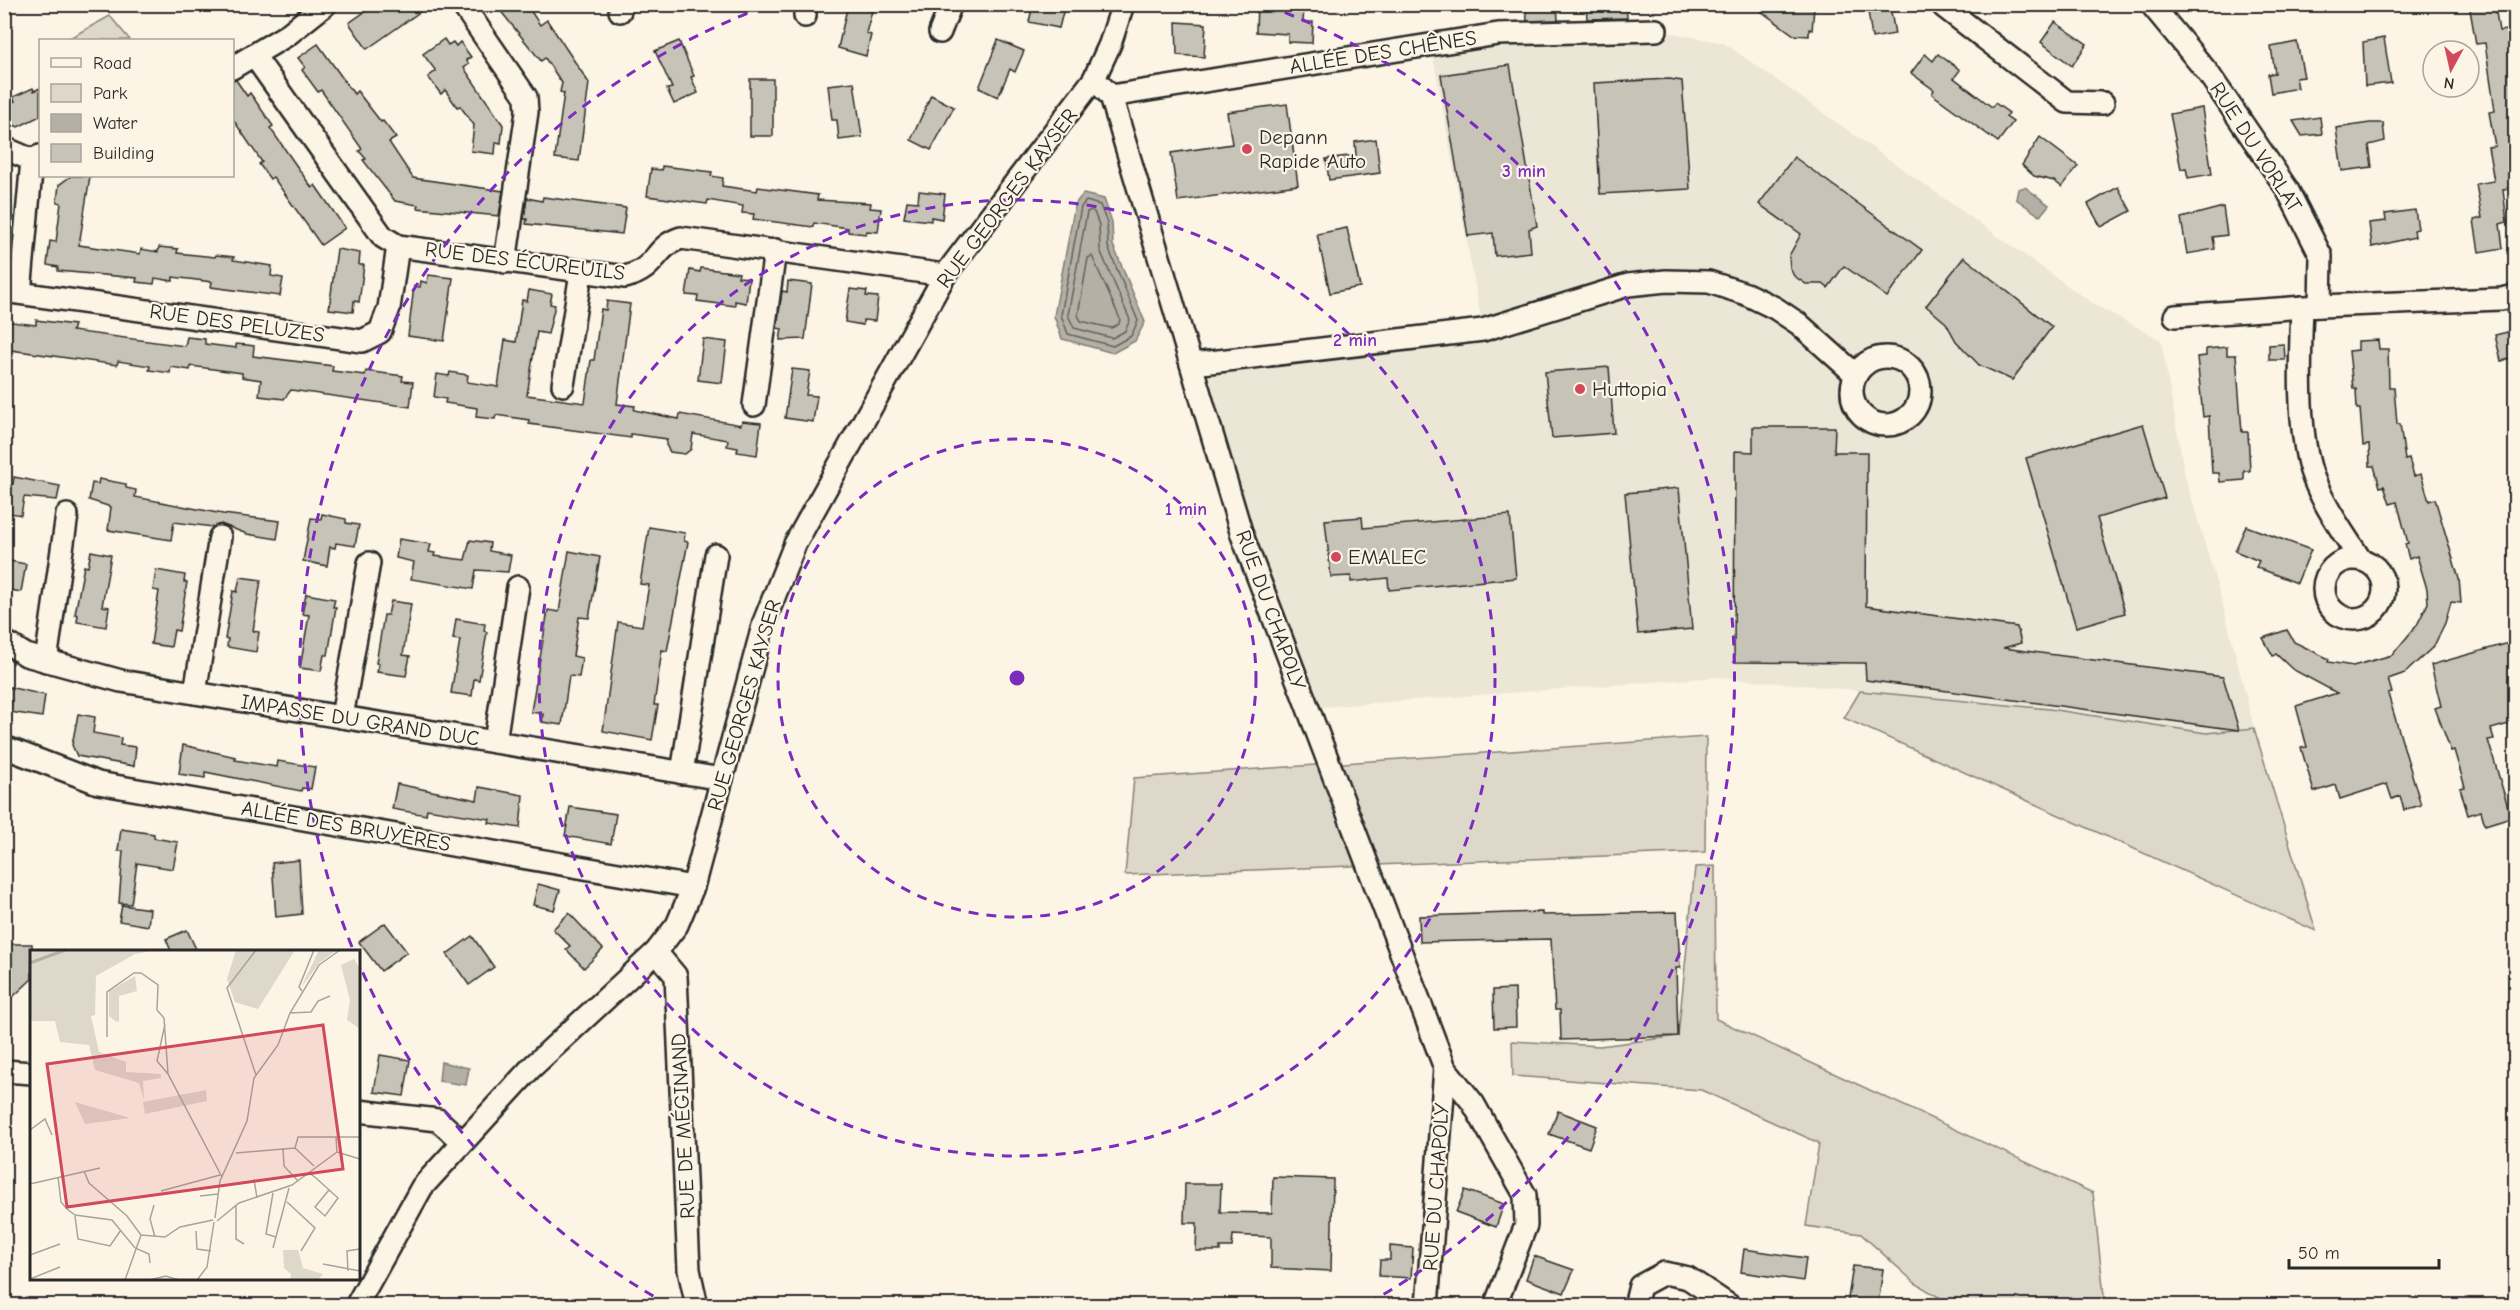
<svg xmlns="http://www.w3.org/2000/svg" width="2520" height="1310" font-family="'Comic Neue',sans-serif">
<rect width="100%" height="100%" fill="#fcf5e5"/>
<filter id="ink" filterUnits="userSpaceOnUse"><feTurbulence type="fractalNoise" baseFrequency=".0167" numOctaves="2"/><feDisplacementMap in="SourceGraphic" scale="12" xChannelSelector="R" yChannelSelector="G"/><feConvolveMatrix kernelMatrix="1 2 1 2 8 2 1 2 1" color-interpolation-filters="sRGB"/></filter>
<g filter="url(#ink)">
<!-- built -->
<path fill="#ece6d7" d="M1656 30 1724 43 2095 305 2161 340 2185 476 2224 609 2254 728 2206 733 2049 709 1718 677 1308 708 1193 364 1483 330 1431 45Z"/>
<!-- green -->
<g fill="#ded8ca" stroke="#84827a" stroke-width="1.5">
<path d="M110 16 130 40H66Z"/>
<path d="M1860 691 2049 709 2206 733 2254 728 2316 931 1844 718Z"/>
<path d="M1706 737 1705 852 1125 875 1134 778Z"/>
<path d="M1715 866 1716 1019 2093 1193 2105 1305H1952L1915 1283 1861 1234 1806 1226 1819 1143 1701 1090 1513 1076 1512 1041 1600 1046 1678 1036 1695 867Z"/>
</g>
<!-- water -->
<g fill="#b4b0a5" stroke="#7d7b74" stroke-width="1.5">
<path d="M2025 187 2049 205 2040 216 2016 199 2018 189Z"/>
<path d="M1083 194 1104 199 1112 222 1113 245 1145 322 1135 341 1113 353 1062 339 1054 316 1075 204Z"/>
<path d="M441 1062 469 1068 466 1085 439 1081Z"/>
</g>
<g fill="none" stroke-linecap="round" stroke-linejoin="round">
<!-- shore -->
<g stroke="#62605c" stroke-width="1.5">
<path d="M1086 201 1100 205 1107 223 1108 247 1138 321 1131 336 1113 346 1068 334 1061 315 1081 207Z"/>
<path d="M1091 210 1094 212 1099 225 1100 250 1130 320 1125 331 1112 338 1074 328 1068 315 1087 212Z"/>
<path d="M1092 256 1120 319 1119 324 1111 328 1081 321 1078 315 1088 258Z"/>
</g>
</g>
<!-- building -->
<g fill="#c8c3b7" stroke="#2b2b2b" stroke-width="1.5">
<path d="M376 4H431L367 49 349 23Z"/>
<path d="M495 4H526L540 25 547 20 589 83 579 161 555 158 564 93 560 92 562 83 545 58 541 61Z"/>
<path d="M848 4 872 11 866 33 871 35 866 56 838 48Z"/>
<path d="M1033 4H1065L1059 28 1029 22Z"/>
<path d="M1257 4 1304 7 1303 22H1313L1312 43 1288 42V34L1256 32Z"/>
<path d="M1526 4H1557L1558 20 1527 21Z"/>
<path d="M1586 4H1626L1627 18 1587 19Z"/>
<path d="M1751 4 1814 8 1812 30 1809 29V36L1794 35Z"/>
<path d="M1867 4 1890 6 1895 34 1872 38Z"/>
<path d="M2469 4 2495 6 2499 31 2507 30 2513 64H2516V142L2513 143 2516 178 2509 179 2511 188 2503 189 2507 222 2500 224 2503 248 2479 252 2474 220 2482 218 2476 184 2494 181 2488 147 2495 146 2489 112 2495 111 2485 43 2476 44Z"/>
<path d="M1176 22 1206 24 1204 57 1177 55Z"/>
<path d="M2055 22 2087 44 2072 66 2041 42Z"/>
<path d="M2384 38 2391 83 2365 86 2363 42Z"/>
<path d="M444 39 448 45 453 42 456 46 460 42 471 57 466 60 469 64 464 68 503 125 501 143 496 142 495 154 471 151 474 125 460 106 457 107 445 90 441 94 428 77 436 71 423 54Z"/>
<path d="M998 40 1024 51 1015 72 1010 69 998 97 979 88Z"/>
<path d="M679 41 694 76 691 77 698 93 674 104 667 89 672 88 655 51Z"/>
<path d="M2297 42 2304 77 2296 78 2298 88 2271 93 2268 74 2275 73 2271 47Z"/>
<path d="M318 44 354 94 357 91 381 122 383 121 396 138 389 142 413 178 503 191 499 216 417 208 418 205 395 201 363 160 366 159 359 151 362 149 321 90 318 92 302 70 305 67 298 58Z"/>
<path d="M1925 54 1933 61 1938 54 1960 70 1954 78 1992 107 1995 103 2009 113 2006 117 2013 122 1998 142 1932 94 1934 90 1911 73Z"/>
<path d="M1510 65 1537 226 1529 229 1531 252 1495 256 1493 233 1468 236 1441 75Z"/>
<rect x="750" y="79" width="23" height="57"/>
<path d="M1669 79 1682 81 1690 189 1600 194 1594 83Z"/>
<path d="M236 80 247 96 250 93 273 126 270 128 312 188 315 185 345 228 321 245 273 177 270 179 259 164 262 162 232 118V81Z"/>
<path d="M854 82 862 137 839 140 837 120H832L828 85Z"/>
<path d="M33 88 34 91 40 88V116L18 127 4 120V105L15 101 13 97Z"/>
<path d="M931 95 954 107 931 150 911 140Z"/>
<path d="M1287 104 1298 185 1178 201 1171 153 1232 144 1227 112Z"/>
<path d="M2202 108 2212 174 2188 178 2186 168 2181 169 2170 114Z"/>
<path d="M2320 117 2322 134 2302 136 2293 121Z"/>
<path d="M2370 123H2383L2385 141 2369 145 2372 167 2342 171 2336 128Z"/>
<path d="M2040 137 2078 166 2062 187 2054 181 2034 176 2022 165Z"/>
<path d="M1376 139 1380 173 1329 180 1326 159 1356 155 1355 142Z"/>
<path d="M1794 157 1922 250 1887 297 1844 266 1828 288 1823 284H1806L1794 276 1790 268 1789 256 1801 234 1759 204Z"/>
<path d="M662 166 712 172 711 176 723 178 722 186 757 191 758 187 818 195 817 200 871 203 870 208 881 209 878 232 867 231 866 234 848 232V228L814 223 813 227 753 219 754 214 742 213 743 206 708 200 707 204 647 196 651 169 662 170Z"/>
<path d="M71 176H90L79 245 140 254 141 249 158 252 159 247 178 249 177 253 215 257 216 255 234 257 233 260 272 266 271 276 283 278 280 296 211 287 212 282 173 277V281L155 278 154 284 136 282 137 278 58 271V267L47 265 50 241 56 242 61 203 57 202 59 185Z"/>
<path d="M2118 187 2131 211 2101 227 2088 204Z"/>
<path d="M919 191 945 194 942 219 931 217V221L904 218 907 201 918 202Z"/>
<path d="M543 197 626 208 622 234 526 224 527 219H524L527 198 542 201Z"/>
<path d="M2223 207 2227 235 2213 237 2215 249 2187 254 2181 218Z"/>
<path d="M2415 210 2418 229 2414 230 2415 237 2372 247 2369 223 2386 221 2385 214Z"/>
<path d="M1347 228 1360 287 1330 293 1317 234Z"/>
<path d="M337 249 360 253 359 265H364L359 302 354 301 353 312 329 309Z"/>
<path d="M1964 257 2052 327 2012 380 1979 365 1956 341 1946 323 1926 306Z"/>
<path d="M701 268 739 273 738 277 749 278 746 303 735 301V306L697 301 698 296 686 295 690 270 700 272Z"/>
<path d="M428 275 453 278 444 341 408 336 414 286 420 287 421 281 427 283Z"/>
<path d="M788 281 812 284 805 339 780 340 782 329 777 328 782 291 787 292Z"/>
<path d="M850 289 867 291 866 296 878 297 875 321 863 320V325L845 322Z"/>
<path d="M529 290 552 294 550 304 555 305 548 334 537 332 527 395 585 403 591 360H594L601 309 606 310 607 301 630 304 617 404 635 406 634 410 679 419 680 414 741 425 742 421 761 423 757 455 737 452 738 448 727 446 728 440 693 434 691 449 685 454 670 452 666 445 667 439 631 434V438L529 424V420L496 415 495 419 476 417 477 408 445 403 446 399 434 397 437 374 449 376 450 372 468 375 467 382 498 387 505 340 516 342 522 300 527 301Z"/>
<path d="M36 320 74 325 72 331 185 346 187 337 205 339V344L236 348V344L247 345 254 346 253 356 333 366 332 371 365 375 366 371 403 376 402 381 413 382 410 407 291 390 284 399 259 396 261 380 242 377V373L191 366 190 370 171 367 170 373 149 370 150 366 118 361 117 365 4 349V321L36 325Z"/>
<path d="M2516 330V358L2501 361 2495 335Z"/>
<path d="M703 339 727 342 722 383 698 380Z"/>
<path d="M2378 340 2379 349H2388L2389 387H2394L2397 424H2400L2405 460 2409 459 2414 476 2421 474 2429 501 2435 499 2459 579 2461 603 2451 602 2445 623 2434 646 2405 673 2388 679 2392 693 2388 694 2421 805 2404 810 2400 796 2392 799 2387 784 2340 799 2336 785 2314 792 2301 748 2307 747 2296 706 2337 693 2292 669 2276 654 2273 656 2263 638 2287 630 2294 642 2329 659 2328 662 2353 666 2392 655 2417 625 2428 603 2427 589 2417 556 2409 559 2405 544 2408 543 2397 502 2390 504 2384 486 2380 487 2374 466H2370L2369 445 2363 446 2360 409H2357L2356 389H2353L2349 351 2358 350V341Z"/>
<path d="M2284 344 2285 360H2269V345Z"/>
<path d="M2227 347V355H2236L2242 432H2248L2250 471H2244V480L2220 482 2219 473H2212L2209 416 2203 417 2197 357 2206 356V349Z"/>
<path d="M1609 367 1614 433 1552 438 1545 372Z"/>
<path d="M792 369 810 371 806 395 817 396 813 422 785 418Z"/>
<path d="M2143 424 2165 498 2097 518 2125 613 2076 627 2026 458Z"/>
<path d="M1753 427H1835L1834 452H1867L1866 606 2017 627 2021 643 2003 648 2223 677 2239 730 1866 680 1865 663 1734 662 1735 451 1753 452Z"/>
<path d="M14 477 60 486 57 500 24 497 21 515 4 512 7 483 13 484Z"/>
<path d="M99 479 126 484V488L136 490 135 497 223 514 280 521 277 539 247 534 221 524 213 527 174 522 171 540 108 530 111 507 89 500 92 483 98 484Z"/>
<path d="M1679 488 1692 629 1638 634 1625 493Z"/>
<path d="M322 514 346 519V523L359 525 355 546 336 543 335 548 330 547 327 566 303 561 311 518 321 519Z"/>
<path d="M1510 515 1516 578 1389 590 1388 578 1351 582V576L1331 577 1325 520 1362 517 1363 528Z"/>
<path d="M2246 526 2311 550 2297 583 2256 567 2259 561 2235 551Z"/>
<path d="M649 527 685 533 684 541 688 542 667 651 662 650 654 705H658L652 740 603 731 618 622 642 626 649 585 640 584Z"/>
<path d="M399 539 431 544 429 552 435 553 434 556 465 560 470 540 490 543 489 551 511 555 508 572 476 570 473 589 411 579 414 562 396 558Z"/>
<path d="M91 551 111 555 102 606 109 607 106 627 77 622 78 615 75 614 84 566 88 567Z"/>
<path d="M569 551 600 557 589 618 579 617 573 656 582 658 579 677 569 676 562 725 542 722 543 714 531 712 548 610 559 612Z"/>
<path d="M4 560 26 564 21 592 4 589Z"/>
<path d="M156 570 185 575 184 582H187L179 631 174 630 171 647 151 644 159 591 153 590Z"/>
<path d="M240 577 261 580 253 631 259 632 256 652 227 647 228 639H225L233 591 237 592Z"/>
<path d="M306 594 335 599 333 607H336L328 655H324L321 671 300 668 309 615 302 614Z"/>
<path d="M391 601 411 604 403 655 410 656 406 676 377 672 379 664 376 663 384 615H388Z"/>
<path d="M456 619 485 624 484 631 487 632 479 680 474 679 472 696 451 693 460 640 453 639Z"/>
<path d="M2516 641V722L2491 729 2494 739 2488 740 2511 817 2485 825 2481 811 2468 815 2460 788 2465 787 2454 750 2451 751 2435 708 2441 706 2431 665Z"/>
<path d="M4 686 45 695 42 717 4 711Z"/>
<path d="M78 714 95 717 93 733 121 738 120 745 136 747 134 766 77 756 72 745Z"/>
<path d="M183 745 236 757 235 760 277 767 278 761 315 767 311 789 302 788 301 791 205 772V778L179 774Z"/>
<path d="M397 784 477 800 479 787 523 795 520 828 489 823 490 819 427 809 426 815 392 809Z"/>
<path d="M570 807 616 814 611 844 565 836Z"/>
<path d="M121 829 154 834V838L178 842 173 869 137 863 131 904 119 903 123 851H118Z"/>
<path d="M299 860 302 914 276 917 272 863Z"/>
<path d="M538 884 560 890 554 910 533 905Z"/>
<path d="M122 905 150 909 148 926 119 921Z"/>
<path d="M1542 912V915L1677 912 1680 968H1676L1678 1036 1561 1040 1560 1010H1555L1551 939 1420 942 1419 916Z"/>
<path d="M569 913 603 949 584 968 566 949 570 946 553 929Z"/>
<path d="M385 923 407 952 381 971 359 942Z"/>
<path d="M187 930 197 951H171L166 939Z"/>
<path d="M472 936 494 967 469 985 447 954Z"/>
<path d="M11 944H32V979L4 1005V955L10 956Z"/>
<path d="M1515 989 1516 1027 1494 1028 1493 990Z"/>
<path d="M380 1055 410 1060 404 1096 374 1092Z"/>
<path d="M1558 1111 1597 1126 1589 1148 1549 1134Z"/>
<path d="M1273 1177 1333 1179 1331 1271 1271 1268V1237L1233 1235 1232 1247H1220V1251H1196L1197 1223H1184L1185 1184H1221L1220 1212 1272 1213Z"/>
<path d="M1465 1190 1504 1204 1496 1227 1456 1212Z"/>
<path d="M1390 1246 1413 1248 1411 1278 1379 1276 1380 1260H1390Z"/>
<path d="M1744 1249 1806 1258 1803 1281 1741 1272Z"/>
<path d="M1534 1256 1574 1270 1564 1293 1526 1279Z"/>
<path d="M1853 1266 1883 1269 1878 1305H1847Z"/>
</g>
<g fill="none" stroke-linecap="round" stroke-linejoin="round">
<!-- minor casing -->
<g stroke="#2b2b2b" stroke-width="26">
<g id="minor">
<path d="M462 4 526 97 527 112 505 262"/>
<path d="M805 4V16"/>
<path d="M1944 4V7L2067 102 2103 103"/>
<path d="M2151 4 2208 73 2287 189 2321 256 2320 306"/>
<path d="M620 11 621 4"/>
<path d="M940 32 951 4"/>
<path d="M255 57 383 237 398 246 625 277C658 269 653 247 681 238L945 275"/>
<path d="M232 68 287 35 326 4"/>
<path d="M1094 79 1111 96 1242 535 1445 1068 1473 1103 1525 1195 1526 1225 1495 1306"/>
<path d="M1111 96 1498 34 1656 30"/>
<path d="M4 148 32 160"/>
<path d="M4 291 362 341 380 332 389 308 398 246"/>
<path d="M20 293 32 160 40 156"/>
<path d="M2302 307C2300 355 2297 425 2311 471 2321 502 2343 532 2360 559"/>
<path d="M2175 316 2320 306 2501 299 2516 296"/>
<circle cx="1886" cy="391" r="34"/>
<path d="M1193 364 1483 330 1628 285 1666 281 1709 282 1746 294 1775 308 1799 324 1856 375"/>
<path d="M563 385 581 273"/>
<path d="M754 405 775 250"/>
<circle cx="2354" cy="589" r="30"/>
<path d="M4 641 26 655 121 681 722 779"/>
<path d="M46 661 67 515"/>
<path d="M195 693 220 537"/>
<path d="M342 717 369 563"/>
<path d="M495 742 518 587"/>
<path d="M4 747 98 783 693 887"/>
<path d="M682 773 716 555"/>
<path d="M656 952 676 976 689 1270 697 1306"/>
<path d="M4 1071 32 1073"/>
<path d="M358 1111 438 1120 462 1142"/>
<path d="M356 1306 422 1187 531 1068 656 952 677 925 693 887 764 622 795 544 945 275 1094 79 1110 44 1123 4"/>
<path d="M1427 1306 1445 1068"/>
<path d="M1635 1306 1640 1286 1664 1273 1688 1278 1730 1306"/>
</g>
</g>
<!-- minor -->
<use href="#minor" stroke="#fcf5e5" stroke-width="21"/>
</g>
</g>
<!-- distance rings -->
<g fill="none" stroke="#7b2cbf" stroke-width="3" stroke-dasharray="10 8">
<circle cx="1017" cy="678" r="239"/>
<circle cx="1017" cy="678" r="478"/>
<path d="M669 1305A717 717 0 0 1 359 964M352 947A717 717 0 0 1 766 6M1268 6A717 717 0 0 1 1365 1305"/>
</g>
<!-- markers -->
<g fill="#d1495b" stroke="#fcf5e5" stroke-width="2">
<circle cx="1247" cy="149" r="6"/>
<circle cx="1580" cy="389" r="6"/>
<circle cx="1336" cy="557" r="6"/>
</g>
<g text-anchor="middle" stroke-width="4.5" stroke-linejoin="round" paint-order="stroke">
<!-- street labels -->
<g font-size="21" fill="#2b2b2b" stroke="#fcf5e5">
<text transform="translate(1383 52) rotate(-9)" y="7">ALLÉE DES CHÊNES</text>
<text transform="translate(2256 147) rotate(57)" y="7">RUE DU VORLAT</text>
<text transform="translate(1007 198) rotate(-53)" y="7">RUE GEORGES KAYSER</text>
<text transform="translate(525 261) rotate(7)" y="7">RUE DES ÉCUREUILS</text>
<text transform="translate(237 323) rotate(8)" y="7">RUE DES PELUZES</text>
<text transform="translate(1271 610) rotate(70)" y="7">RUE DU CHAPOLY</text>
<text transform="translate(744 705) rotate(-74)" y="7">RUE GEORGES KAYSER</text>
<text transform="translate(360 720) rotate(9)" y="7">IMPASSE DU GRAND DUC</text>
<text transform="translate(346 826) rotate(10)" y="7">ALLÉE DES BRUYÈRES</text>
<text transform="translate(683 1126) rotate(-93)" y="7">RUE DE MÉGINAND</text>
<text transform="translate(1436 1187) rotate(-86)" y="7">RUE DU CHAPOLY</text>
</g>
<!-- poi labels -->
<g font-size="21" fill="#2b2b2b" stroke="#fcf5e5" text-anchor="start">
<text x="1259" y="144">Depann<tspan x="1259" dy="24">Rapide Auto</tspan></text>
<text x="1592" y="396">Huttopia</text>
<text x="1348" y="564">EMALEC</text>
</g>
</g>
<!-- overview -->
<g transform="translate(30 950)">
<rect width="330" height="330" fill="#fcf5e5"/>
<path d="M0 0H127L105 4 66 26 65 65 61 66 69 102 96 112V122L131 124V128L113 131 114 150 109 133 65 120 59 95 30 92 25 71H0ZM206 0H265L228 59 205 52 197 29ZM289 0H307L289 13 271 38ZM324 9 330 19V79L317 70 320 50 311 15ZM105 26 107 41 89 46V72L85 71 79 66V41ZM176 140 177 151 115 164 113 152ZM45 152 100 168 55 174ZM253 300H268L273 318 293 324 288 330H260L261 324 254 318Z" fill="#ded8ca"/>
<path fill="none" stroke="#b4b0a5" stroke-width="3" d="M0 13 35 0"/>
<path fill="none" stroke="#a8a49b" stroke-width="1.5" d="M226 0 197 38 226 125M272 41 269 37 284 0M260 63 281 62 288 51 300 46M135 74 127 111 138 124 192 227M77 87V42L104 23H111L128 35 127 60 134 68 138 124M0 180 15 169 22 185M253 198 254 216 268 231M265 198 268 187H330M307 202 330 209M206 203 265 198 284 216M54 221 59 233 97 266 111 285M278 222 286 228 308 248 295 266 285 257 299 240M28 227 31 252 37 259 45 265 82 270 105 298 119 304 120 313M224 229 227 248M0 234 70 218M131 241 190 225M243 243 236 284 246 287M170 246 188 244M257 252 285 278 271 301M124 255 120 269 125 287M206 256V289L214 294M45 266 48 289 80 296 91 280M185 268 190 231 217 171 224 128 248 95 260 63 289 15 310 0M187 271 209 253 262 235 307 202 306 187M166 281 167 299 181 301M111 285 135 287 150 277 183 270M243 298 259 238M0 305 30 294M293 314 330 321M318 321 317 301 330 299M0 329 30 317M95 330 111 285M119 330 136 326 149 330M167 330 177 317 184 272"/>
<path fill="#d1495b" fill-opacity="0.15" stroke="#d1495b" stroke-width="3" d="M293 75 313 219 37 257 17 114Z"/>
<rect width="330" height="330" fill="none" stroke="#2b2b2b" stroke-width="3"/>
</g>
<circle cx="1017" cy="678" r="9" fill="#7b2cbf" stroke="#fcf5e5" stroke-width="3"/>
<g font-size="18" text-anchor="middle" font-weight="bold" fill="#7b2cbf" stroke="#fcf5e5" stroke-width="4.5" stroke-linejoin="round" paint-order="stroke">
<text x="1524" y="177">3 min</text>
<text x="1355" y="346">2 min</text>
<text x="1186" y="515">1 min</text>
</g>
<!-- margin -->
<rect width="2520" height="1310" fill="none" stroke="#fcf5e5" stroke-width="24"/>
<rect x="12" y="12" width="2496" height="1286" fill="none" stroke="#2b2b2b" stroke-width="2" filter="url(#ink)"/>
<!-- legend -->
<rect x="39" y="39" width="195" height="138" fill="#fcf5e5" stroke="#a8a49b" stroke-width="1.5"/>
<rect x="51" y="58" width="30" height="9" fill="#fcf5e5" stroke="#a8a49b" stroke-width="1.5"/>
<text x="93" y="69" font-size="18" fill="#2b2b2b">Road</text>
<rect x="51" y="84" width="30" height="18" fill="#ded8ca" stroke="#a8a49b" stroke-width="1.5"/>
<text x="93" y="99" font-size="18" fill="#2b2b2b">Park</text>
<rect x="51" y="114" width="30" height="18" fill="#b4b0a5" stroke="#a8a49b" stroke-width="1.5"/>
<text x="93" y="129" font-size="18" fill="#2b2b2b">Water</text>
<rect x="51" y="144" width="30" height="18" fill="#c8c3b7" stroke="#a8a49b" stroke-width="1.5"/>
<text x="93" y="159" font-size="18" fill="#2b2b2b">Building</text>
<!-- north arrow -->
<g transform="translate(2451 69) rotate(188)"><circle r="28" fill="#fcf5e5" stroke="#a8a49b" stroke-width="1.5"/>
<path d="M0-4.5L10 22L0 15L-10 22Z" fill="#d1495b"/>
<text y="-9" font-size="16" font-weight="bold" text-anchor="middle" fill="#2b2b2b">N</text>
</g>
<!-- scale -->
<path d="M2289 1259v9h150v-9" fill="none" stroke="#2b2b2b" stroke-width="3"/>
<text x="2298" y="1259" font-size="18" fill="#2b2b2b" stroke="#fcf5e5" stroke-width="4.5" paint-order="stroke">50 m</text>
</svg>
